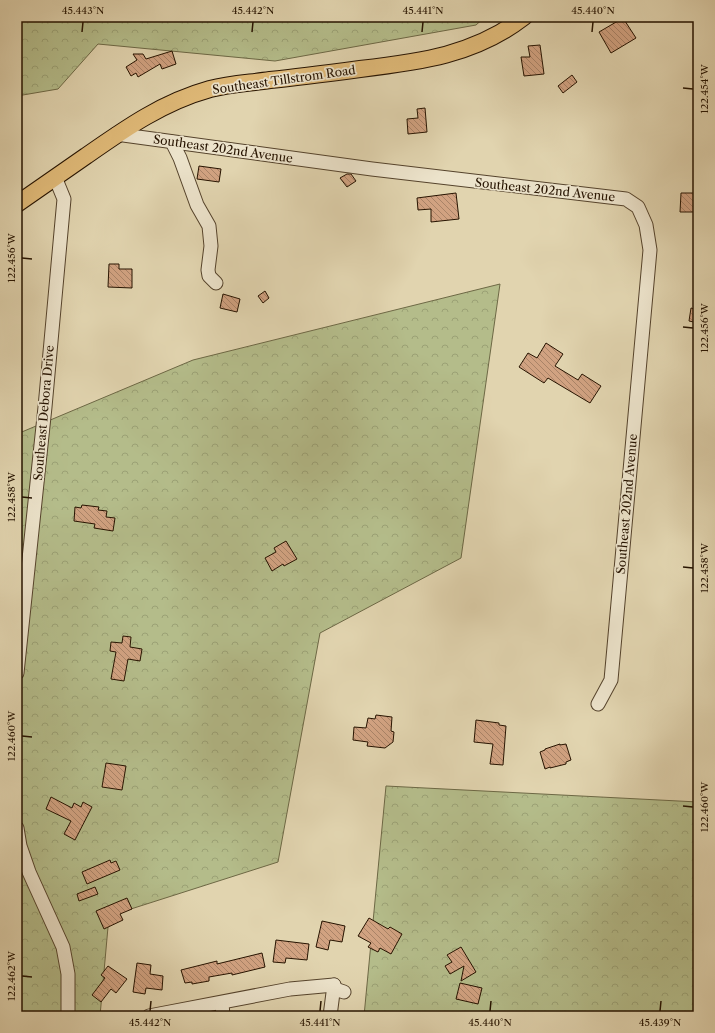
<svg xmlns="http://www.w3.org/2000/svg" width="715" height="1033" font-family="'Libre Caslon Text',serif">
<defs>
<pattern id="forest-crowns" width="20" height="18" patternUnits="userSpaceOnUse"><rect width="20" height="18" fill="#b4bc8a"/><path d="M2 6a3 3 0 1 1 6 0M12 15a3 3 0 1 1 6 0" fill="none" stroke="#9ba175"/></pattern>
<pattern id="building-back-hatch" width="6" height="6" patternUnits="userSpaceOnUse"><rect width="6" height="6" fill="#d1a281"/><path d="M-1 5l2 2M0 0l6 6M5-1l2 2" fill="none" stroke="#a98367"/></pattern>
</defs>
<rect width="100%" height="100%" fill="#e1d4af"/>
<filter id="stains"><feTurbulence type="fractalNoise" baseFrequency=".005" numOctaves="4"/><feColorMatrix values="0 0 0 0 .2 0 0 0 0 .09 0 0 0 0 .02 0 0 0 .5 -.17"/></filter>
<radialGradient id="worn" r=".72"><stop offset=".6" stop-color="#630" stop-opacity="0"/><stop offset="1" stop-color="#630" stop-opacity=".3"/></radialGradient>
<!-- forest -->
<g fill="url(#forest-crowns)" stroke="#6d6845">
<path d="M17 17H485L476 25 275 61 98 44 58 89 17 96Z"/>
<path d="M500 284 461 558 320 633 278 862 109 916 100 1016H17V434L193 360Z"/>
<path d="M386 786 698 802V1016H364Z"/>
</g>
<!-- building -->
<g fill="url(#building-back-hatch)" stroke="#261300">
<path d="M623 18 636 38 611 53 599 32Z"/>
<path d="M540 45 544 74 524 76 521 57H530L528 46Z"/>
<path d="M172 51 176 64 162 69 160 64 138 77 136 73 131 76 126 67 137 60 133 54H143L146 59Z"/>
<path d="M572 75 577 82 563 93 558 86Z"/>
<path d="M425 108 427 132 408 134 407 119 418 118 417 109Z"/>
<path d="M199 166 221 169 219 182 197 179Z"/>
<path d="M347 174H351L356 181 347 187 340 178Z"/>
<path d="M456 193 459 219 431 222V209L418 210 417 198Z"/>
<path d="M681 193H695L694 212H680Z"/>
<path d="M109 264H119V269H132V288L108 287Z"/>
<path d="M265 291 269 298 263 303 258 296Z"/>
<path d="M223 294 240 299 237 312 220 308Z"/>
<path d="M691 308 698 310V323L689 321Z"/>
<path d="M546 343 563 354 555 366 578 380 582 374 601 386 590 403 548 378 544 383 519 367 528 353 537 358Z"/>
<path d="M82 505 99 507 98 510 107 511 106 517 115 518 113 531 94 528 95 524 74 521 75 507 81 508Z"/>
<path d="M286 541 297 559 284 566 283 564 272 571 265 558 276 552 274 548Z"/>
<path d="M123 636 131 637 130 647 142 649 140 661 128 659 124 681 111 679 116 652 110 651 111 642 122 643Z"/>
<path d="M376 715 392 717 391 731 394 732 393 742 385 748 367 746 368 742 353 740 354 727 366 728 368 718 375 719Z"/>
<path d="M476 720 499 723V725L506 726 503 765 490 764 493 744 474 742Z"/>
<path d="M560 744V745L566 744 571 760 566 762V764L550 768V767L545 769 540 752 545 750V749Z"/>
<path d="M106 763 126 766 122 790 102 787Z"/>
<path d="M51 797 72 808 74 803 81 807 83 802 92 807 75 840 64 834 71 821 46 809Z"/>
<path d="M110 860 111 863 116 861 120 870 87 884 82 872Z"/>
<path d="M95 887 98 894 79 901 77 894Z"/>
<path d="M127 898 132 909 120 914 123 920 104 929 96 911Z"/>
<path d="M369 918 388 929 390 927 402 934 391 954 380 948 378 952 368 947 371 943 358 936Z"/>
<path d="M322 921 345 926 342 942 330 940 328 950 316 947Z"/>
<path d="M276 940 309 944 307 960 286 958 285 963 273 962Z"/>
<path d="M461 947 476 972 461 981 464 966 450 974 445 966 452 962 447 955Z"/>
<path d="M262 953 265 967 232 975V973L209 977V981L192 984V982L185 983 181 970 217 961V964Z"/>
<path d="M137 963 151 965 150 974 163 976 162 990 146 988 145 994 133 992Z"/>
<path d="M108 966 127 979 116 993 111 989 101 1002 92 995 105 978 101 975Z"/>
<path d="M460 983 482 988 478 1004 456 999Z"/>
</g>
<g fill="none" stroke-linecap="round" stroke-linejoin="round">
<!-- minor casing -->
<g stroke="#55432c" stroke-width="15">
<g id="minor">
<path d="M116 134 372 169 626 199 638 207 646 225 650 250 611 680 598 704"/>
<path d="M172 142 180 158 197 205 209 226 211 246 208 270 209 276 216 283"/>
<path d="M17 673 45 407 64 199 55 177"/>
<path d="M17 828 20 846 29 872 63 947 68 974V1016"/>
<path d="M222 1003 223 1016"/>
<path d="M149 1016 290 989 334 985 335 989 344 992"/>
<path d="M330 1016 334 985"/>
</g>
</g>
<!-- major casing -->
<g stroke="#261300" stroke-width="18">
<path id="major" d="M17 204C40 188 63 172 86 156 126 128 163 102 210 89 230 84 250 83 270 80 300 77 330 73 360 69 420 62 475 55 524 17"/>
</g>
<!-- minor -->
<use href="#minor" stroke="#ece3cb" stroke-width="13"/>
<!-- major -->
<use href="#major" stroke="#e0ba78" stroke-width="16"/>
</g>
<!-- ticks -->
<path fill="none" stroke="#261300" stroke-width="1.5" d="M82 32 83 22M252 32 253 22M422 32 423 22M592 32 593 22M683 88 693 89M22 258 32 259M683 327 693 328M22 497 32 498M683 567 693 568M22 736 32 737M683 806 693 807M22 976 32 977M150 1011 151 1001M320 1011 321 1001M490 1011 491 1001M660 1011 661 1001"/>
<g text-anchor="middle" stroke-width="3.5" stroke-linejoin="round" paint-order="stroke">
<!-- street labels -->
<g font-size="12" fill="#261300" stroke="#ece3cb">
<text transform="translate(284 80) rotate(-8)" y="4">Southeast Tillstrom Road</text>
<text transform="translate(223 149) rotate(8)" y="4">Southeast 202nd Avenue</text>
<text transform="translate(545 190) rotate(6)" y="4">Southeast 202nd Avenue</text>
<text transform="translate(44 413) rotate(-85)" y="4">Southeast Debora Drive</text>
<text transform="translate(627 504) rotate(-85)" y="4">Southeast 202nd Avenue</text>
</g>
</g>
<!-- margin -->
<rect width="715" height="1033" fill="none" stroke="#e1d4af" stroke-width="44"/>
<rect x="22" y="22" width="671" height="989" fill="none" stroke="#261300" stroke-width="1.5"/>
<g font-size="10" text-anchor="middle" fill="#261300">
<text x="83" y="14">45.443°N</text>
<text x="253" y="14">45.442°N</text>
<text x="423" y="14">45.441°N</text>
<text x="593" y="14">45.440°N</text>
<text transform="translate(704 89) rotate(-90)" y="4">122.454°W</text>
<text transform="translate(11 258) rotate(-90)" y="4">122.456°W</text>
<text transform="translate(704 328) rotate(-90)" y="4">122.456°W</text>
<text transform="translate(11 497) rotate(-90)" y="4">122.458°W</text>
<text transform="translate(704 568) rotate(-90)" y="4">122.458°W</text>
<text transform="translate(11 736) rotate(-90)" y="4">122.460°W</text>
<text transform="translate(704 807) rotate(-90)" y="4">122.460°W</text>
<text transform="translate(11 976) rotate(-90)" y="4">122.462°W</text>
<text x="150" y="1026">45.442°N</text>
<text x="320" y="1026">45.441°N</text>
<text x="490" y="1026">45.440°N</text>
<text x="660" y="1026">45.439°N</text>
</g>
<rect width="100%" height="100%" filter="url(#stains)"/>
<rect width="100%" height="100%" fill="url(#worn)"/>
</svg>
